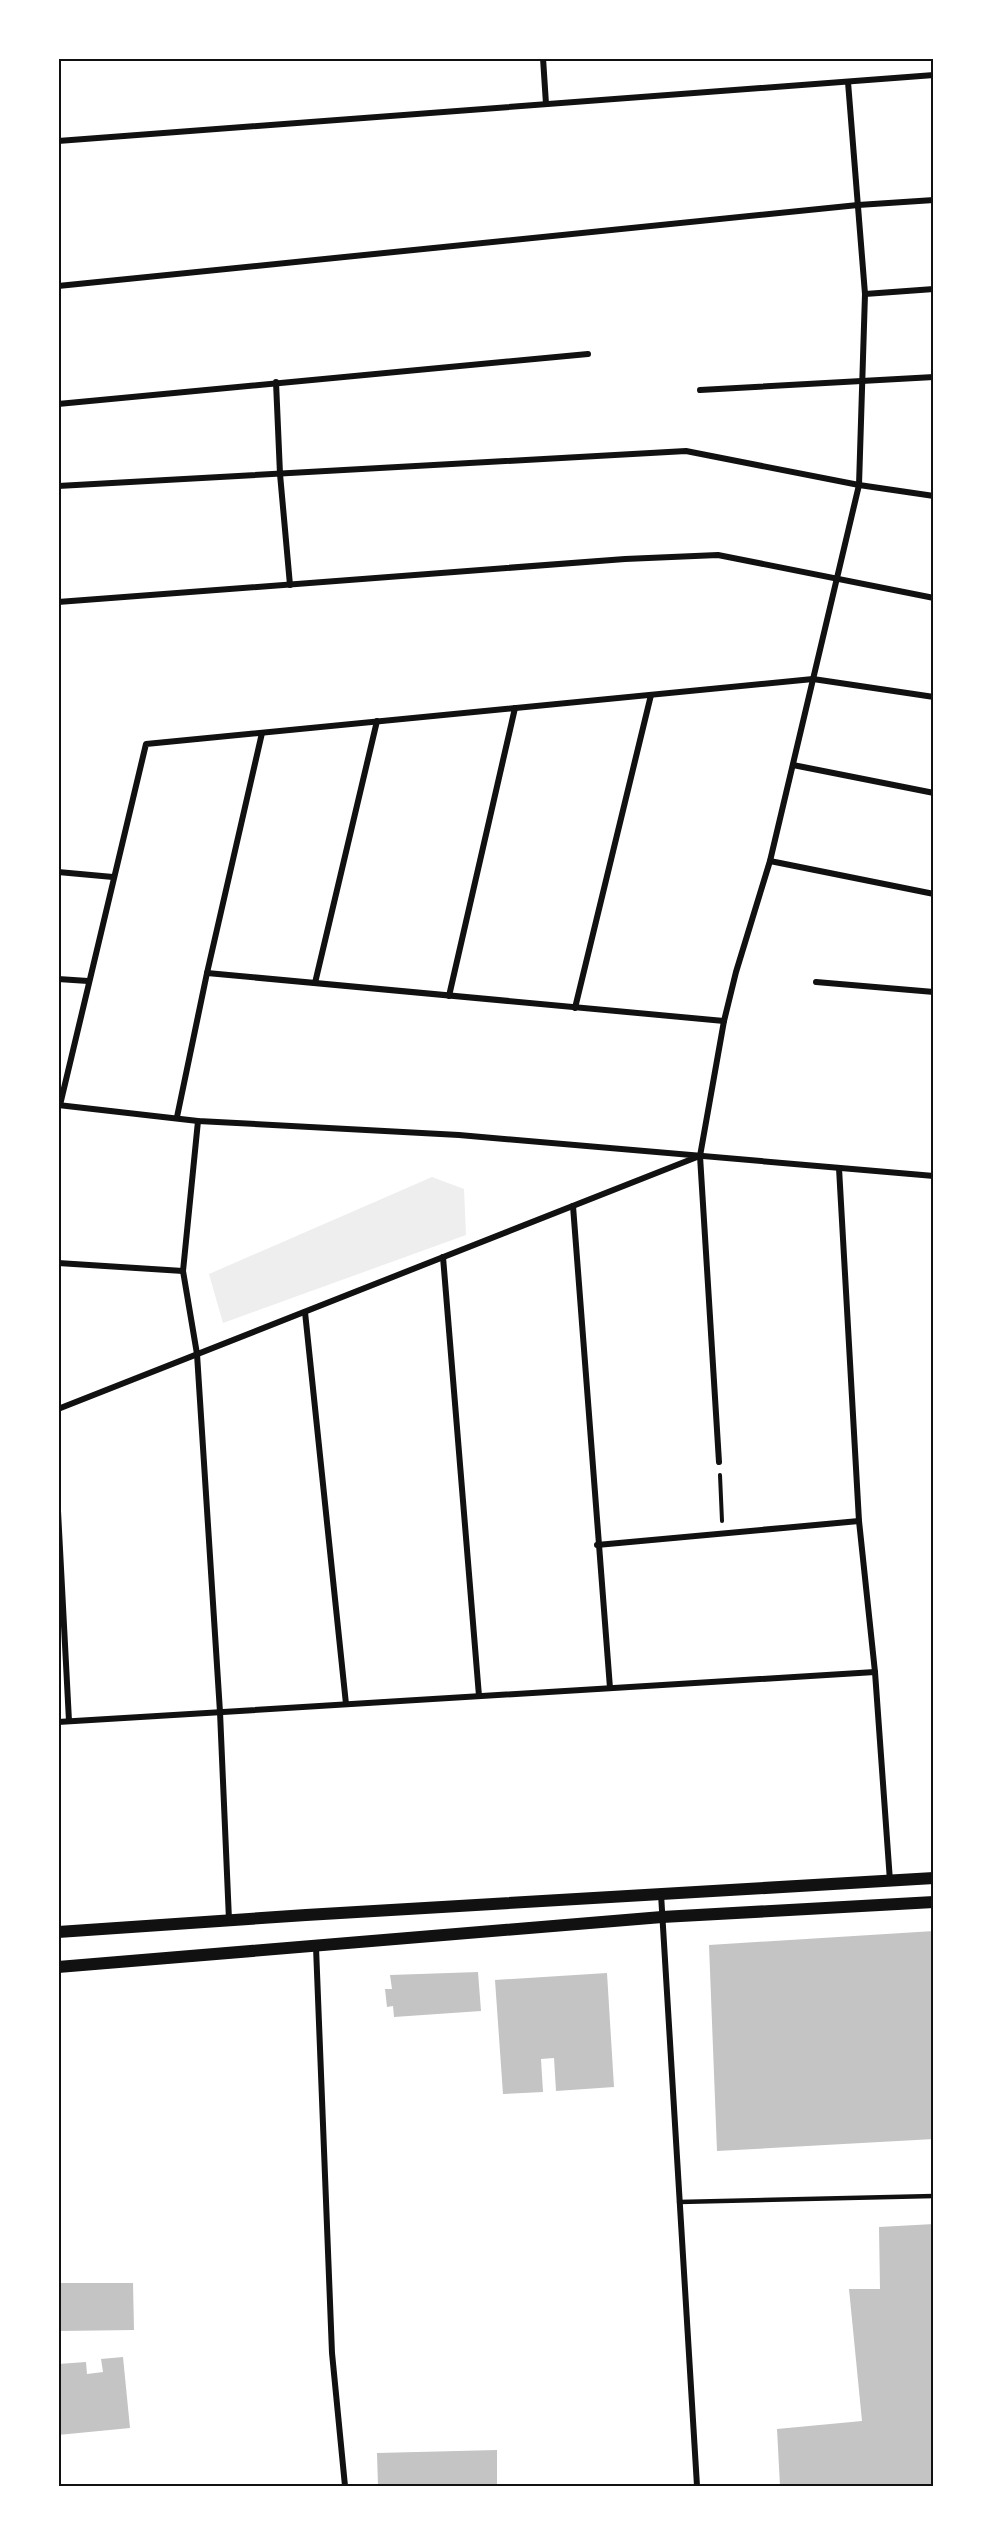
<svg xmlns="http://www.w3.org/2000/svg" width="992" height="2545" font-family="'Exo 2',sans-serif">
<rect width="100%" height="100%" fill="#fff"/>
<!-- green -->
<path fill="#eee" d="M432 1177 464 1189 466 1235 223 1323 209 1274Z"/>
<!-- building -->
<g fill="#c4c4c4">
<path d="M934 1931V2139L717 2151 709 1945Z"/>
<path d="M478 1972 481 2011 394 2017 393 2006 387 2007 385 1989H392L390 1975Z"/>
<path d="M607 1973 614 2087 556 2091 554 2058 541 2059 543 2092 503 2094 495 1980Z"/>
<path d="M934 2224V2486H780L777 2429 862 2421 849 2289H880L879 2227Z"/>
<path d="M58 2283H133L134 2330 58 2331Z"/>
<path d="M123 2357 130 2428 58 2435V2364L86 2362 87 2374 103 2372 101 2359Z"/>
<path d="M497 2450V2486H378L377 2453Z"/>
</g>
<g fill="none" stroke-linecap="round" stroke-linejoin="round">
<!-- path -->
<path stroke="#111" stroke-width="4" d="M720 1475 722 1521"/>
<!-- service -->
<path stroke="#111" stroke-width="4.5" d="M679 2202 934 2196"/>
<!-- minor -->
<g stroke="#111" stroke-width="6">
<path d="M543 58 546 104"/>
<path d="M58 141 934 75"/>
<path d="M58 286 858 205 934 200"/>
<path d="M865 294 934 289"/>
<path d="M276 382 280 474 290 585"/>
<path d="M700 390 934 377"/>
<path d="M58 404 588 354"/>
<path d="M58 486 686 451 859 485 934 496"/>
<path d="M58 602 625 559 718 555 934 598"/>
<path d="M793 765 934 793"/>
<path d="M770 861 934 894"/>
<path d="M58 872 113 877"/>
<path d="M207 973 724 1021"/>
<path d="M58 979 88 981"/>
<path d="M816 982 934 992"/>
<path d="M315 983 377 721"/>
<path d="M449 996 515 708"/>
<path d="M575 1008 651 695"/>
<path d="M58 1105 198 1121 459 1135 934 1176"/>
<path d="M60 1105 146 744 813 679 934 697"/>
<path d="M177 1117 207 973 262 733"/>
<path d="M198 1121 183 1271 197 1354 220 1712 229 1920"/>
<path d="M839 1168 859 1521 875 1672 890 1881"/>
<path d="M573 1206 610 1688"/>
<path d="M443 1257 479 1696"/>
<path d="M58 1263 183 1271"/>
<path d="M305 1312 346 1704"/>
<path d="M58 1409 697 1157"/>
<path d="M719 1462 700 1156 724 1021 736 972 770 861 859 485 865 294 848 82"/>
<path d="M58 1511 69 1721"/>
<path d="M597 1545 859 1521"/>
<path d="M58 1722 875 1672"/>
<path d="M661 1894 697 2486"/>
<path d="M316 1947 332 2353 345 2486"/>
</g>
<!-- secondary -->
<g stroke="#111" stroke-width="12">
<path d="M58 1932 306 1915 934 1878"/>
<path d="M58 1967 662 1917 934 1902"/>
</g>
</g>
<!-- border -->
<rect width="992" height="2545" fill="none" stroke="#ffffff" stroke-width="120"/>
<rect x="60" y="60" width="872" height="2425" fill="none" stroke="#111" stroke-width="2"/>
</svg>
